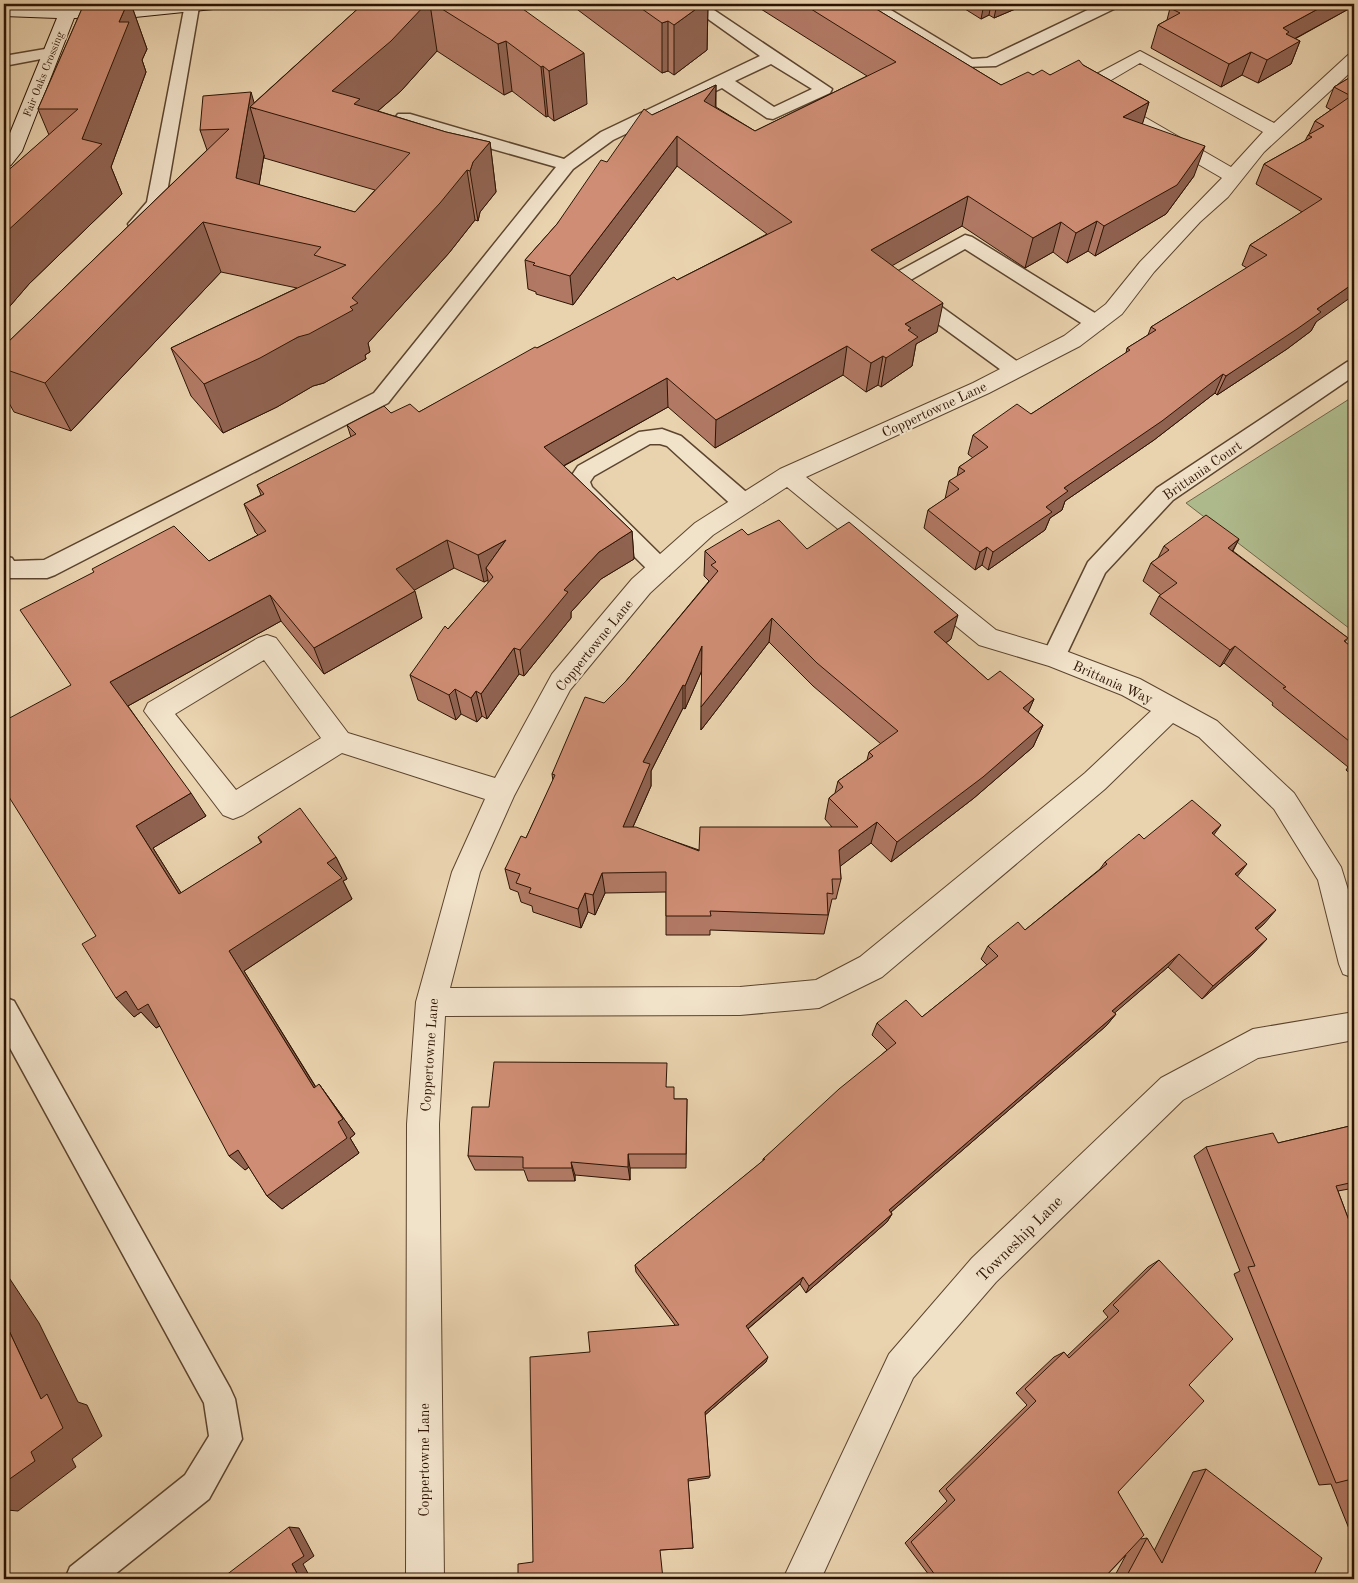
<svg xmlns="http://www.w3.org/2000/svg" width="1358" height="1583" font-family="'Old Standard TT',serif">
<rect width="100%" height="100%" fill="#e9d2ae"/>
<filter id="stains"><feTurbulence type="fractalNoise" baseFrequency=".004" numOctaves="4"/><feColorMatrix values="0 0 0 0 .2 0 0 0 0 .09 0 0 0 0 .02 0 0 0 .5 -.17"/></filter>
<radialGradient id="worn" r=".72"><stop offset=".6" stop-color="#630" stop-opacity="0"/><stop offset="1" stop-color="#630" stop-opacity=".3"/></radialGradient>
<!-- green -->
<path fill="#b0bd8f" stroke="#6e6849" d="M1354 396V632L1186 503Z"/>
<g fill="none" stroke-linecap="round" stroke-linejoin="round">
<!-- lane casing -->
<g stroke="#5c442e" stroke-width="3">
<g id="lane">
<path d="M185 4H197L199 7 165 204C157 216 145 232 131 228L128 224 147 202Z"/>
<path d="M687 4H705L832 89 830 93 773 119 767 118 722 88 613 140 573 169 388 403 55 575 47 578H4V556L12 558 14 561 44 560 374 393 556 167 398 122 395 118 398 114H410L564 159 601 132 760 56ZM771 64 812 89 774 107 735 81Z"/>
<path d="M862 4H881L972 59 987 58 1100 4H1120L1118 7 996 66 963 67Z"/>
<path d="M51 48 57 50 59 53 57 56 4 66V56Z"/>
<path d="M965 235 972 237 1103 318 1106 323 1103 328 1096 330 1089 328 965 249 907 282 1022 365 1025 370 1022 375 1015 377 1008 375 886 286 883 282 886 278Z"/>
<path d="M1354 360V376L1173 500 1105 573 1062 664 1054 666 1046 664 1042 657 1088 562 1157 488 1347 362Z"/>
<path d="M662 429 681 436 752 497 755 503 752 509 744 511 736 509 667 446 660 444H650L594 476 590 482 592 487 669 563 672 569 669 575 661 578 653 575 574 497 568 481 578 466 639 432Z"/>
<path d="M4 997 14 1001 230 1388 235 1399 242 1439 209 1499 109 1579H65L70 1567 185 1475 209 1436 204 1403 4 1037Z"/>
</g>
</g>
<!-- street casing -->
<g stroke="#5c442e" stroke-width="2">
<g id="street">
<path d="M1140 51 1274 123 1348 55 1354 54V69L1264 152 1228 197 1200 222 1154 272 1122 314 1080 346 989 393 806 477 996 630 1063 650 1140 679 1217 721 1294 793 1341 867 1354 909V978L1343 974 1339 964 1318 880 1274 809 1199 737 1173 723 1105 789 882 977 819 1008 740 1015 445 1016 439 1124 444 1579H406L407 1124 416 1002 452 872 485 799 342 753 243 815 233 819 223 815 144 711 148 703 258 638 267 635 276 638 348 733 495 778 552 674 632 579 695 523 780 469 973 383 1064 336 1106 304 1140 262 1222 178 1076 93 1074 89 1076 85ZM1140 63 1263 132 1231 167 1096 89ZM787 487 979 645 1049 666 1122 695 1151 711 1085 773 860 957 816 980 740 987 450 988 480 872 514 796 570 690 650 593 713 535ZM264 660 321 738 236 790 175 714Z"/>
<path d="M1354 1012V1040L1258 1058 1183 1100 996 1282 913 1378 821 1579H783L889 1354 972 1258 1161 1078 1253 1029Z"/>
</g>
</g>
<!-- secondary casing -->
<g stroke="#2d1403" stroke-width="2">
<path id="secondary" d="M173 4H222L219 8 213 9 135 17 74 18 22 151 11 165 4 167V148L57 18 4 16V6L109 8Z"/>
</g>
<!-- lane -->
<use href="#lane" fill="#f1e2ca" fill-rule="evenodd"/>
<!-- street -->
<use href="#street" fill="#f1e2ca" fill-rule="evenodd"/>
<!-- secondary -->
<use href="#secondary" fill="#f1e2ca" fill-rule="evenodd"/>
</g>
<!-- wall -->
<g fill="#b17964" stroke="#2d1403" fill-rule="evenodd">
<path d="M84 4H131L147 49 142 60 146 72 111 167 122 194 29 284 4 313V174L49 135 38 109Z"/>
<path d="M363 4H516L587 104 554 121 548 116 546 117 512 91 504 95 437 51 401 91 378 111 446 132 490 142 496 192 480 212 478 221 475 220 449 253 368 343 370 352 365 355 366 359 324 383 313 386 277 407 223 433 191 396 171 348 297 288 221 272 71 431 14 412 4 394V346L207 150 200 130 254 103ZM264 155V158L375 190 355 212 259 185Z"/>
<path d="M570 4H708L707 50 674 75 668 71 662 73Z"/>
<path d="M753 4H868L1001 85 1033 75H1050L1083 65 1149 102 1142 124 1194 176 1166 214 1095 256 1088 251 1067 263 1053 252 1025 268 962 226 892 265 937 332 916 344 912 366 881 387 878 385 866 392 843 375 715 448 668 407 564 466 632 531 634 559 601 579 571 612V618L524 676 519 674 487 719 482 716 477 722 461 714 456 720 418 700 410 675 448 629 488 583V580L484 582 454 568 414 590 422 618 324 674 281 621 128 706 206 816 153 848 181 893 261 843 258 837 336 857 347 879 343 881 352 899 244 971 316 1087 319 1084 355 1134 350 1138 359 1153 282 1209 267 1196 249 1167 245 1170 160 1026 156 1028 141 1012 134 1017 96 936 71 685 209 561 258 535 255 532 244 504 261 495 257 485 351 437 347 425 391 413 419 412 537 348 677 280 767 234 677 166 573 305 536 294V292L528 289 525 260 557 224 607 162 652 115 716 85V107L755 131 867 76Z"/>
<path d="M957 4H1027L994 18 989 15 981 19Z"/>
<path d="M1354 4V6L1295 39 1300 41 1291 64 1258 83 1242 75 1221 87 1151 48 1158 25 1167 20 1170 8Z"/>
<path d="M1354 75 1316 322 1311 331 1287 349 1217 395 1215 393 1154 440 1065 501 1062 510 1050 518 1045 530 988 570 982 565 975 570 924 528 928 510 945 499 949 481 957 477 959 467 973 458 968 454 973 435 1031 414 1126 353 1127 348 1148 335 1151 327 1247 268 1242 265 1250 245 1302 212 1256 184 1264 164 1305 141 1308 135 1309 134 1315 121 1331 110 1326 107 1334 87Z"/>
<path d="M748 535 807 549 951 639 946 643 988 680 1034 699 1028 712 1043 725 1033 747 974 798 891 862 871 843 840 866 841 879 836 899H832L824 934 710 930V935H666V892L605 893 595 915 588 912 581 928 533 912 532 906 521 902 518 892 510 889 505 869 526 838 553 781 552 774 604 703 626 681 709 581 704 576 705 551ZM769 642 813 686 881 744 869 752 867 760 838 781 835 793 829 798 825 819 832 827 699 850 633 827 651 786V771L683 708 685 709 702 670 701 730Z"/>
<path d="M1239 539 1233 551 1348 638 1345 642 1354 649V777L1346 770 1348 767 1272 705 1273 703 1224 663 1220 667 1150 614 1159 596 1161 595 1143 581 1151 563 1158 558 1164 546Z"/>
<path d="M1214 835 1264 924 1257 930 1254 953 1202 999 1168 967 1114 1013 1116 1014 1106 1026 891 1212 892 1214 887 1222 806 1293 800 1284 748 1329 766 1362 705 1415 710 1476 709 1478 688 1481 693 1548 661 1550 533 1562 590 1352 675 1325 636 1272 635 1265 763 1161V1159L887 1050 872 1035 877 1023 922 1017 987 965 981 959 988 946 1025 930 1100 869 1105 862 1144 839Z"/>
<path d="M667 1087 674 1099H687L686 1168H630V1180L575 1175V1181H528L524 1170H475L468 1156 489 1107Z"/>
<path d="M1354 1125V1188L1338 1191 1354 1234V1541L1331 1484 1319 1485 1234 1274 1240 1271 1194 1156 1206 1147 1278 1143Z"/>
<path d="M1159 1260 1189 1385 1118 1492 1141 1539 1147 1538 1154 1551 1193 1472 1206 1469 1312 1579H1113L1126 1555 1103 1579H932L905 1543 947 1501 939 1491 1027 1405 1016 1393 1054 1357 1064 1352 1067 1356 1108 1317 1103 1311 1148 1267Z"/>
</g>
<!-- shaded-wall -->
<g fill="#906351" stroke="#2d1403">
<path d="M127 4H131L147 49 142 60 146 72 111 167 122 194 29 284 4 313V234L82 139 119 22Z"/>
<path d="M426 4H430L437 51 401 91 365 122 332 91Z"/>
<path d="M703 4H708L707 50 674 75V25Z"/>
<path d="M984 4H991L989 15 981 19Z"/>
<path d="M997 4H1027L994 18Z"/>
<path d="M1327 4H1354V6L1283 45 1300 41 1291 64 1258 83 1267 60 1283 28Z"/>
<path d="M668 21V71L662 73V23Z"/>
<path d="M506 41 512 91 504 95 498 44Z"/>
<path d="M1251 52 1242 75 1221 87 1229 64Z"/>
<path d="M584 53 587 104 554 121 549 71Z"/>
<path d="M543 66 548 116 546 117 541 67Z"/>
<path d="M716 85 715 115 704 101Z"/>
<path d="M251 92 256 109 250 107 264 155 252 228 236 178Z"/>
<path d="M1149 102 1140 132 1123 117Z"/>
<path d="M677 136V166L573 305 570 276Z"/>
<path d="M490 142 496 192 480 212 478 221 470 171 473 162Z"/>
<path d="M1205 146 1194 176 1166 214 1095 256 1104 226Z"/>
<path d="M467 170 475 220 449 253 368 343 370 352 365 355 366 359 324 383 313 386 277 407 223 433 204 384 298 337 350 307 352 298Z"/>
<path d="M968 196 962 226 867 280 871 250Z"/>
<path d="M1097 221 1088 251 1067 263 1076 233Z"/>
<path d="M203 222 221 272 71 431 45 383Z"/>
<path d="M1061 222 1053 252 1025 268 1033 238Z"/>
<path d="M1354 283V295L1316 322 1311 331 1287 349 1217 395 1226 376 1317 309Z"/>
<path d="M943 303 937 332 916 344 912 366 881 387 886 358 905 324Z"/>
<path d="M847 346 843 375 715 448 716 420Z"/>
<path d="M883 356 878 385 866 392 871 363Z"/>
<path d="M1223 374 1215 393 1154 440 1065 501 1062 510 1050 518 1045 530 988 570 993 552 1064 488Z"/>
<path d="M667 378 668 407 547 475 544 447Z"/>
<path d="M632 531 634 559 601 579 571 612V618L524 676 520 650 564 590 599 552Z"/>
<path d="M1239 539 1229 557 1228 548Z"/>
<path d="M447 540 454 568 404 596 396 569Z"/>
<path d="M506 540 486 568 488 580 484 582 478 555Z"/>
<path d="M987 547 982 565 975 570 980 552Z"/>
<path d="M415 591 422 618 324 674 314 648Z"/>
<path d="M270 595 281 621 126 707 110 682Z"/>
<path d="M958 615 951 639 927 656 934 632Z"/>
<path d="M772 618 769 642 701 730V707Z"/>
<path d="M702 646V670L685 709V686Z"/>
<path d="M1235 646 1224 663 1220 667 1230 650Z"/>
<path d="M514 648 519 674 487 719 481 694Z"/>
<path d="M683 685V708L651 771V786L624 847 623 827 643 762Z"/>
<path d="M455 689 461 714 456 720 449 695Z"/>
<path d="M476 691 482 716 477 722 471 698Z"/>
<path d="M1034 699 1024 722 1023 708Z"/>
<path d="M1043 725 1033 747 974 798 891 862 897 842Z"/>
<path d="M191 793 206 816 153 848 195 915 179 894 136 826Z"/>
<path d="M877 822 871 843 834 871 839 850Z"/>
<path d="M1221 825 1210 840 1212 833Z"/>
<path d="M336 857 347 879 343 881 352 899 244 971 326 1104 314 1088 229 951 327 863Z"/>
<path d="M1247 864 1236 878 1235 874Z"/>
<path d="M602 873 605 893 595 915 593 895Z"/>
<path d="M585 893 588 912 581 928 578 909Z"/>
<path d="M1276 910 1264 924 1243 942 1255 928Z"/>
<path d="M1267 939 1254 953 1202 999 1213 986Z"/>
<path d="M1179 954 1168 967 1103 1023 1112 1011Z"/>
<path d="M126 991 148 1004 166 1022 156 1028 141 1012 134 1017 116 998Z"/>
<path d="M1116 1014 1106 1026 884 1218 889 1210Z"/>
<path d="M319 1084 355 1134 350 1138 359 1153 282 1209 267 1196 338 1122Z"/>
<path d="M238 1150 253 1164 245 1170 229 1156Z"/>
<path d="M628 1154 630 1168V1180L628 1167Z"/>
<path d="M571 1162 575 1175V1181L572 1168Z"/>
<path d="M892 1214 887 1222 806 1293 809 1286Z"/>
<path d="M4 1270 39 1323 78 1402 87 1405 102 1436 72 1459 76 1467 18 1511 7 1510 4 1512V1483L31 1452 41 1399 4 1320Z"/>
<path d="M803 1277 800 1284 744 1332 746 1326Z"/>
<path d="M768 1357 766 1362 704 1416 705 1412Z"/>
<path d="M289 1527 299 1528 314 1556 303 1564 311 1579H300L292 1564Z"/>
</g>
<!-- building -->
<g fill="#ce8d74" stroke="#2d1403" fill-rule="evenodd">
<path d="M84 4H127L119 22H129L82 139 102 144 4 234V174L78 109H38Z"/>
<path d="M363 4H426L391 41 332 91 360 99 354 104 446 132 490 142 473 162 470 171 467 170 440 203 352 298 358 303 350 307 353 310 309 334 298 337 260 358 204 384 171 348 346 265 314 255 321 247 203 222 45 383 4 369V346L229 129 200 130 203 96 251 92 236 178 355 212 410 153 250 107Z"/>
<path d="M434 4H516L584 53 549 71 543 66 541 67 506 41 498 44Z"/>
<path d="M635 4H703L674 25 668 21 662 23Z"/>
<path d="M803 4H868L1001 85 1028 72 1033 75 1042 70 1050 75 1079 60 1083 65 1149 102 1123 117 1205 146 1177 185 1104 226 1097 221 1076 233 1061 222 1033 238 968 196 871 250 943 303 905 324 911 328 908 330 918 337 886 358 883 356 871 363 847 346 716 420 667 378 544 447 632 531 599 552 564 590 568 592 520 650 514 648 481 694 476 691 471 698 455 689 449 695 410 675 445 626 448 629 493 577 486 568 506 540 478 555 447 540 396 569 415 591 314 648 270 595 110 682 191 793 136 826 179 894 262 842 258 837 300 808 336 857 327 863 342 878 229 951 314 1088 319 1084 343 1119 338 1122 347 1138 267 1196 238 1150 229 1156 148 1004 138 1010 126 991 116 998 82 944 96 936 4 789V721L71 685 20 610 94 572 92 569 174 526 209 561 266 531 244 504 264 494 257 485 356 434 347 425 384 406 391 413 410 404 419 412 535 347 537 348 674 277 677 280 792 222 677 136 570 276 533 265 535 263 525 260 557 224 601 160 607 162 644 109 652 115 716 85 704 101 755 131 896 62Z"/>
<path d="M1179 4H1327L1283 28 1289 32 1286 34 1300 41 1267 60 1251 52 1229 64 1158 25 1180 13 1170 8Z"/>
<path d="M1354 75V283L1317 309 1321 312 1297 329 1226 376 1223 374 1162 421 1064 488 1068 491 1046 507 1052 512 993 552 987 547 980 552 928 510 959 489 949 481 965 471 959 467 988 447 973 435 1017 404 1031 414 1130 350 1127 348 1156 330 1151 327 1267 255 1250 245 1322 199 1264 164 1312 137 1308 135 1324 126 1315 121 1351 96 1334 87Z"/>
<path d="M1206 515 1239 539 1228 548 1348 638 1344 641 1354 649V745L1283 688 1286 687 1235 646 1230 650 1159 596 1177 583 1151 563 1169 550 1164 546Z"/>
<path d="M779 520 807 549 849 522 958 615 934 632 988 680 1000 671 1034 699 1023 708 1043 725 983 777 897 842 877 822 839 850 841 879H832L833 894 827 893 828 915 710 911 711 916H666V872L602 873 593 895 585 893 578 909 529 893 531 888 516 883 520 874 505 869 521 836 526 838 555 775 552 774 585 697 604 703 626 681 718 571 711 565 716 562 705 551 742 529 748 535ZM772 618 817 663 898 731 869 752 873 756 838 781 843 787 829 798 858 827H700L699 851 636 827H623L650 764 643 762 683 685 685 686 702 646 701 707Z"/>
<path d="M1192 800 1221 825 1212 833 1247 864 1235 874 1276 910 1255 928 1267 939 1213 986 1179 954 1112 1011 1116 1014 889 1210 892 1214 809 1286 803 1277 746 1326 768 1357 705 1412 710 1476 688 1479 693 1548 660 1550 663 1579H518V1564L533 1562 530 1357 590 1352 588 1332 679 1325 635 1265 765 1159H763L839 1089 896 1043 877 1023 906 1000 922 1017 998 956 988 946 1018 922 1025 930 1107 864 1105 862 1139 834 1144 839Z"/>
<path d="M494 1062 667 1063 666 1087H674V1099H687L686 1154H628V1167L571 1162 572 1168H523V1157L468 1156 472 1107H489Z"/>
<path d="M1354 1125V1182L1336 1186 1354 1234V1495L1348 1480 1336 1483 1248 1267 1255 1266 1206 1147 1273 1133 1278 1143Z"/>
<path d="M1159 1260 1233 1339 1189 1385 1204 1401 1118 1492 1144 1535 1103 1579H938L911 1542 955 1500 946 1489 1036 1401 1025 1389 1064 1352 1069 1358 1119 1311 1113 1305Z"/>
<path d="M4 1320 41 1399 47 1394 63 1428 31 1452 35 1461 4 1483Z"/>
<path d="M1206 1469 1322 1558 1312 1579H1125L1147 1538 1162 1563Z"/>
<path d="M289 1527 304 1556 292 1564 300 1579H221Z"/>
</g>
<g text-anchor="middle" stroke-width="4" stroke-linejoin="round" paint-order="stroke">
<!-- far-street labels -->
<g font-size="11" fill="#2d1403" stroke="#f1e2ca">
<text transform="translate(43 74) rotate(-68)" y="4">Fair Oaks Crossing</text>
</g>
<!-- street labels -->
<g font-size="14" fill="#2d1403" stroke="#f1e2ca">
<text transform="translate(934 409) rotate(-25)" y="5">Coppertowne Lane</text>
<text transform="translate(1202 470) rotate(-35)" y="5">Brittania Court</text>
<text transform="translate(594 645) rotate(-51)" y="5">Coppertowne Lane</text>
<text transform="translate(1113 682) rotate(24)" y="5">Brittania Way</text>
<text transform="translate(429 1055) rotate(-86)" y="5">Coppertowne Lane</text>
<text transform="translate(424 1460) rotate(-90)" y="5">Coppertowne Lane</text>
</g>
<!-- near-street labels -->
<g font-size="16" fill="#2d1403" stroke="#f1e2ca">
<text transform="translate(1019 1238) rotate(-45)" y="6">Towneship Lane</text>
</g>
</g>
<!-- margin -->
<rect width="1358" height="1583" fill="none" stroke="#e9d2ae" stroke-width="20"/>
<rect x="5" y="5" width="1348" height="1573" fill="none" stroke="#2d1403" stroke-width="2.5"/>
<rect x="10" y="10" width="1338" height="1563" fill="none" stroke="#2d1403"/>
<rect width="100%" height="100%" filter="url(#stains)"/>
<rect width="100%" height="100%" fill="url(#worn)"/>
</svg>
